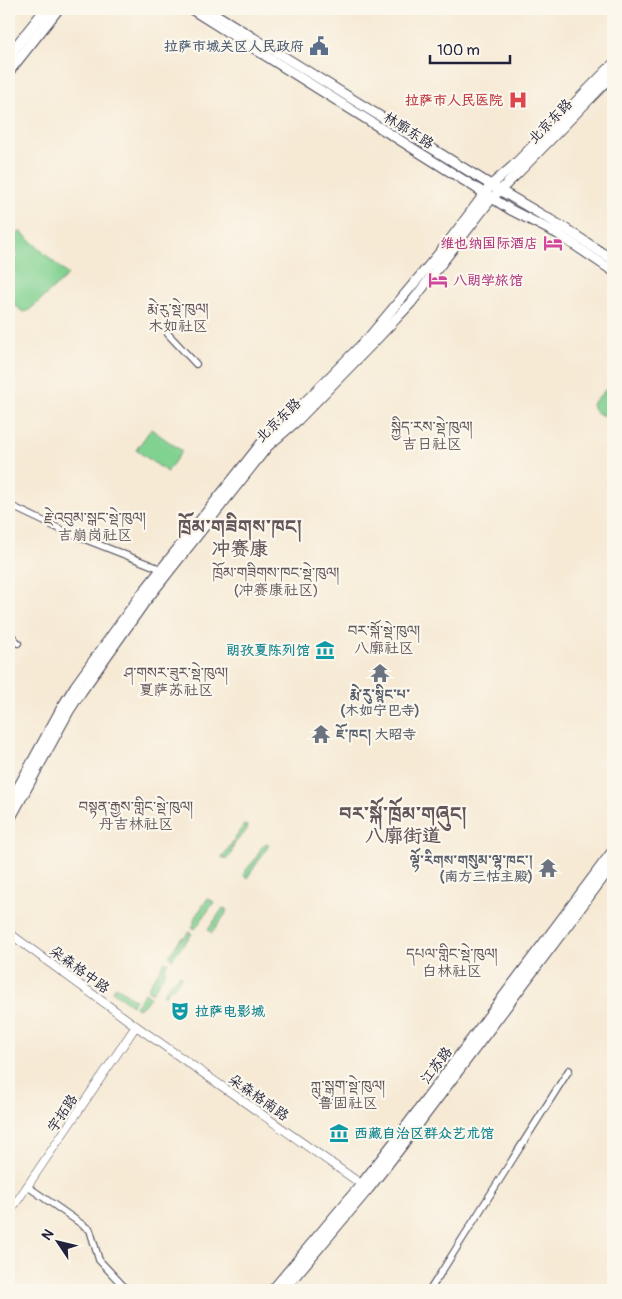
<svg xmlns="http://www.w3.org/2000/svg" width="622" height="1299" font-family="Pangolin,'LXGW WenKai TC','Noto Serif Tibetan',sans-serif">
<rect width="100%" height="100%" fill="#fbf7ec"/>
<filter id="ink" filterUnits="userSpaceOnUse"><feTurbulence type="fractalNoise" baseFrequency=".02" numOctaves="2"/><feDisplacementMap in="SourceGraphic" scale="10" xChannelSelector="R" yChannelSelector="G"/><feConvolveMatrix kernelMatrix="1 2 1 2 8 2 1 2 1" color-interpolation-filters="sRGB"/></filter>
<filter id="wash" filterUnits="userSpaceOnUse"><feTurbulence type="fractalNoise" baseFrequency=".0096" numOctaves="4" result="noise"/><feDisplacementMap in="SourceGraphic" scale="20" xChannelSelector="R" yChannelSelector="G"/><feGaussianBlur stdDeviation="1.12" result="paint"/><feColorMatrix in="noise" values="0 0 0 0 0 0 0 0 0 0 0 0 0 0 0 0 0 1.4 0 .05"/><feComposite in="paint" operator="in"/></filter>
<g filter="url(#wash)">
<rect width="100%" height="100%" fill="#f6ead5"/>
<!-- green -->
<g fill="#81d191" stroke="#527a66">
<path d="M19 231 21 232 68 275 66 277 28 311 23 312 9 300V268L18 256 15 253 9 251V243Z"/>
<path d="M613 382V411C605 419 595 415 592 404Z"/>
<path d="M151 429 182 451 167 472 136 450Z"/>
<path d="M244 825 247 826C246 835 240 836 235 843 231 850 233 856 225 859L222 858Z"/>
<path d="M267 843 269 845 247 878 244 876C246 867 251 866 255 859 260 853 259 847 267 843Z"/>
<path d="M208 898 214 902 195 929 192 927 194 924V919Z"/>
<path d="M223 908 226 909V913L212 933 208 930Z"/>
<path d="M189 932 192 934C185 943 178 950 172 959L169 956 181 938 185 937Z"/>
<path d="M165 961 168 963 165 967V973L152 993 147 989Z"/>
<path d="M180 974 182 976 174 987 171 988 166 995 163 994 172 981 176 980Z"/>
<path d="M116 986 135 1000 132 1005 112 991Z"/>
<path d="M145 993 150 997 143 1006 137 1009 135 1007Z"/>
</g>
</g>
<g filter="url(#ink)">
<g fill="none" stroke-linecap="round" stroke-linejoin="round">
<!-- minor casing -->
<g stroke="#424052" stroke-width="8">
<g id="minor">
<path d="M168 334 196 364"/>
<path d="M9 505 64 531 161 569"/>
<path d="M9 633 18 643"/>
<path d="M27 1186 90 1230 99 1260 127 1290"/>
<path d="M430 1290 569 1070"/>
</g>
</g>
<!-- tertiary casing -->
<g stroke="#424052" stroke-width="9">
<g id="tertiary">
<path d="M9 933 136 1026 364 1186"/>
<path d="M9 1213 136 1026"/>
</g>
</g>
<!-- secondary casing -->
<g stroke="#424052" stroke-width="11">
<g id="secondary">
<path d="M191 9 492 198 511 210 558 234 613 271"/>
<path d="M207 9 491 185 566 229 613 260"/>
<path d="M9 804 62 707 75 686 140 596 263 441 292 415 370 336 446 245 491 185 512 167 613 64"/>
<path d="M9 821 69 711 82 691 145 602 268 446 298 420 375 341 411 303 492 198 517 174 613 75"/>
</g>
</g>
<!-- primary casing -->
<g stroke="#424052" stroke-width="12">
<g id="primary">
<path d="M9 55 46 9"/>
<path d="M9 71 58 9"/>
</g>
</g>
<!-- trunk casing -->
<g stroke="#424052" stroke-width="12">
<g id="trunk">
<path d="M273 1290 362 1184 397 1139 613 851"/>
<path d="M283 1290 368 1189 403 1144 613 864"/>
</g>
</g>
<!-- minor -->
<use href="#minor" stroke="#fff" stroke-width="6"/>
<!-- tertiary -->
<use href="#tertiary" stroke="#fff" stroke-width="8"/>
<!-- secondary -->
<use href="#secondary" stroke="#fff" stroke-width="9"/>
<!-- primary -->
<use href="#primary" stroke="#fff" stroke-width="10"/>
<!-- trunk -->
<use href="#trunk" stroke="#fff" stroke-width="10"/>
</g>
</g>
<!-- icons -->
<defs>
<g id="civic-bare" transform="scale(1.5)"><path d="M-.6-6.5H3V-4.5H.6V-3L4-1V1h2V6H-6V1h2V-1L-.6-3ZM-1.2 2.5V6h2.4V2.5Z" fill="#5c6f8a" stroke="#fbf7ec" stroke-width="2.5" paint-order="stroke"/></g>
<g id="hospital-bare" transform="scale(1.5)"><path d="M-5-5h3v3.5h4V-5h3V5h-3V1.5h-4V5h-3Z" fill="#e0444e" stroke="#fbf7ec" stroke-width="2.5" paint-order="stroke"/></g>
<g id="hotel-bare" transform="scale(1.5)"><path d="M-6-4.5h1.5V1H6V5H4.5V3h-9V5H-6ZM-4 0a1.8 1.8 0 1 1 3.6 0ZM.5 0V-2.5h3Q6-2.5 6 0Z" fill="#d1479c" stroke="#fbf7ec" stroke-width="2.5" paint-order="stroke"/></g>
<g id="museum-bare" transform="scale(1.5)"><path d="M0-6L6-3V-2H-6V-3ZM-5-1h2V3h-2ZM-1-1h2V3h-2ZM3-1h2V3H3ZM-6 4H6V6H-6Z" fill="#0f9aa8" stroke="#fbf7ec" stroke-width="2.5" paint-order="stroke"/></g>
<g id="temple-bare" transform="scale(1.5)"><path d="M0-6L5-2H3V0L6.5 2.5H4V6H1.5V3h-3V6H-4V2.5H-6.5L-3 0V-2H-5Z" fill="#6b7280" stroke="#fbf7ec" stroke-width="2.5" paint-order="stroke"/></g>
<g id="theatre-bare" transform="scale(1.5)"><path d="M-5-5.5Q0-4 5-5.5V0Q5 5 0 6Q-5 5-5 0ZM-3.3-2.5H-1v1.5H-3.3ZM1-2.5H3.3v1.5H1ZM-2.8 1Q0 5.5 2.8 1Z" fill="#0f9aa8" stroke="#fbf7ec" stroke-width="2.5" paint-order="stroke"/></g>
</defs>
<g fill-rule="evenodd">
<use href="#civic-bare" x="319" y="46"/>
<use href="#hospital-bare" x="518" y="100"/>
<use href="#hotel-bare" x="553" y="243"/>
<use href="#hotel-bare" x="438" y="280"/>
<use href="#museum-bare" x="325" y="650"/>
<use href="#temple-bare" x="380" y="673"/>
<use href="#temple-bare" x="321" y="734"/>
<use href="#temple-bare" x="548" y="868"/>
<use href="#theatre-bare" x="180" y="1011"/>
<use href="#museum-bare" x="339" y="1133"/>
</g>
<g text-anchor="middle" stroke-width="4.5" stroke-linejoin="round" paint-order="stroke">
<!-- service labels -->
<g font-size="14" font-weight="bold" fill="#4e5e75" stroke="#fbf7ec" text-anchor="end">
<text x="304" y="51">拉萨市城关区人民政府</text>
</g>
<!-- health labels -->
<g font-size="14" font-weight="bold" fill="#be3a42" stroke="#fbf7ec" text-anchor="end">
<text x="503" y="105">拉萨市人民医院</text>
</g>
<!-- street labels -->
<g font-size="14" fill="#22223b" stroke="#fbf7ec">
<text transform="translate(550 121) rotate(-46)" y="5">北京东路</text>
<text transform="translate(409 130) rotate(32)" y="5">林廓东路</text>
<text transform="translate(278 420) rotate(-44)" y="5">北京东路</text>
<text transform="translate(80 969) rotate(36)" y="5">朵森格中路</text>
<text transform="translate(436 1065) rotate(-53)" y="5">江苏路</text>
<text transform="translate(259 1097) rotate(35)" y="5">朵森格南路</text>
<text transform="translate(62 1113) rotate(-56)" y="5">宇拓路</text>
</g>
<!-- hotel labels -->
<g font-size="14" font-weight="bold" fill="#b23c85" stroke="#fbf7ec" text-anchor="end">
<text x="538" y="248">维也纳国际酒店</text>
<text x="453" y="285" text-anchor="start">八朗学旅馆</text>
</g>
<!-- culture labels -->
<g font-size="14" font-weight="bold" fill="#0d838f" stroke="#fbf7ec" text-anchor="start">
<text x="310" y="655" text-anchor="end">朗孜夏陈列馆</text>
<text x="195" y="1016">拉萨电影城</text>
<text x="354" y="1138">西藏自治区群众艺术馆</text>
</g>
<!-- worship labels -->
<g font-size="14" font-weight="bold" fill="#5b616d" stroke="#fbf7ec">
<text x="380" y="699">རྨེ་རུ་སྙིང་པ་<tspan x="380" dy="16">(木如宁巴寺)</tspan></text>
<text x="336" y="739" text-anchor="start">ཇོ་ཁང། 大昭寺</text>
<text x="533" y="865" text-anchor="end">ལྷོ་རིགས་གསུམ་ལྷ་ཁང་།<tspan x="533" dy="16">(南方三怙主殿)</tspan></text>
</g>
<!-- neighbourhood labels -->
<g font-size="15" fill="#62565a" stroke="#fbf7ec">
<text x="178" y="314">རྨེ་རུ་སྡེ་ཁུལ།<tspan x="178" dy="17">木如社区</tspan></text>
<text x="432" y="432">སྐྱིད་རས་སྡེ་ཁུལ།<tspan x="432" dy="17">吉日社区</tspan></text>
<text x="95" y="523">རྗེ་འབུམ་སྒང་སྡེ་ཁུལ།<tspan x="95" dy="17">吉崩岗社区</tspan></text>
<text x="276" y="578">ཁྲོམ་གཟིགས་ཁང་སྡེ་ཁུལ།<tspan x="276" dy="17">(冲赛康社区)</tspan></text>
<text x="384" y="636">བར་སྐོ་སྡེ་ཁུལ།<tspan x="384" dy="17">八廓社区</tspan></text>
<text x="176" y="678">ཤ་གསར་ཟུར་སྡེ་ཁུལ།<tspan x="176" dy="17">夏萨苏社区</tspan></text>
<text x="136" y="812">བསྟན་རྒྱས་གླིང་སྡེ་ཁུལ།<tspan x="136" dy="17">丹吉林社区</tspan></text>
<text x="452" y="959">དཔལ་གླིང་སྡེ་ཁུལ།<tspan x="452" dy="17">白林社区</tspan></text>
<text x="348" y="1091">ཀླུ་སྒུག་སྡེ་ཁུལ།<tspan x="348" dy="17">鲁固社区</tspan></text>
</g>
<!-- district labels -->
<g font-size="19" font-weight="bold" fill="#62565a" stroke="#fbf7ec">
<text x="240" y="533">ཁྲོམ་གཟིགས་ཁང།<tspan x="240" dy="22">冲赛康</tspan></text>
<text x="403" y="820">བར་སྐོ་ཁྲོམ་གཞུང།<tspan x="403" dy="22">八廓街道</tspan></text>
</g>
</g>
<!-- margin -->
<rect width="622" height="1299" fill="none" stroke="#fbf7ec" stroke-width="30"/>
<!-- north arrow -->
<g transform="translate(58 1242) rotate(305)" stroke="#fbf7ec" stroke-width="4" paint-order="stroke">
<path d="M0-4L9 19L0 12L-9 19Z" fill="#22223b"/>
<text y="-8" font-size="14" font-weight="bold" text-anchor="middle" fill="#22223b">N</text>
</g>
<!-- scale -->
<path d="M430 55v8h80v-8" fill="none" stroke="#22223b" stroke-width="2.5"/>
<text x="437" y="55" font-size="15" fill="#22223b" stroke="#fbf7ec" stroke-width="4" paint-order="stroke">100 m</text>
</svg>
